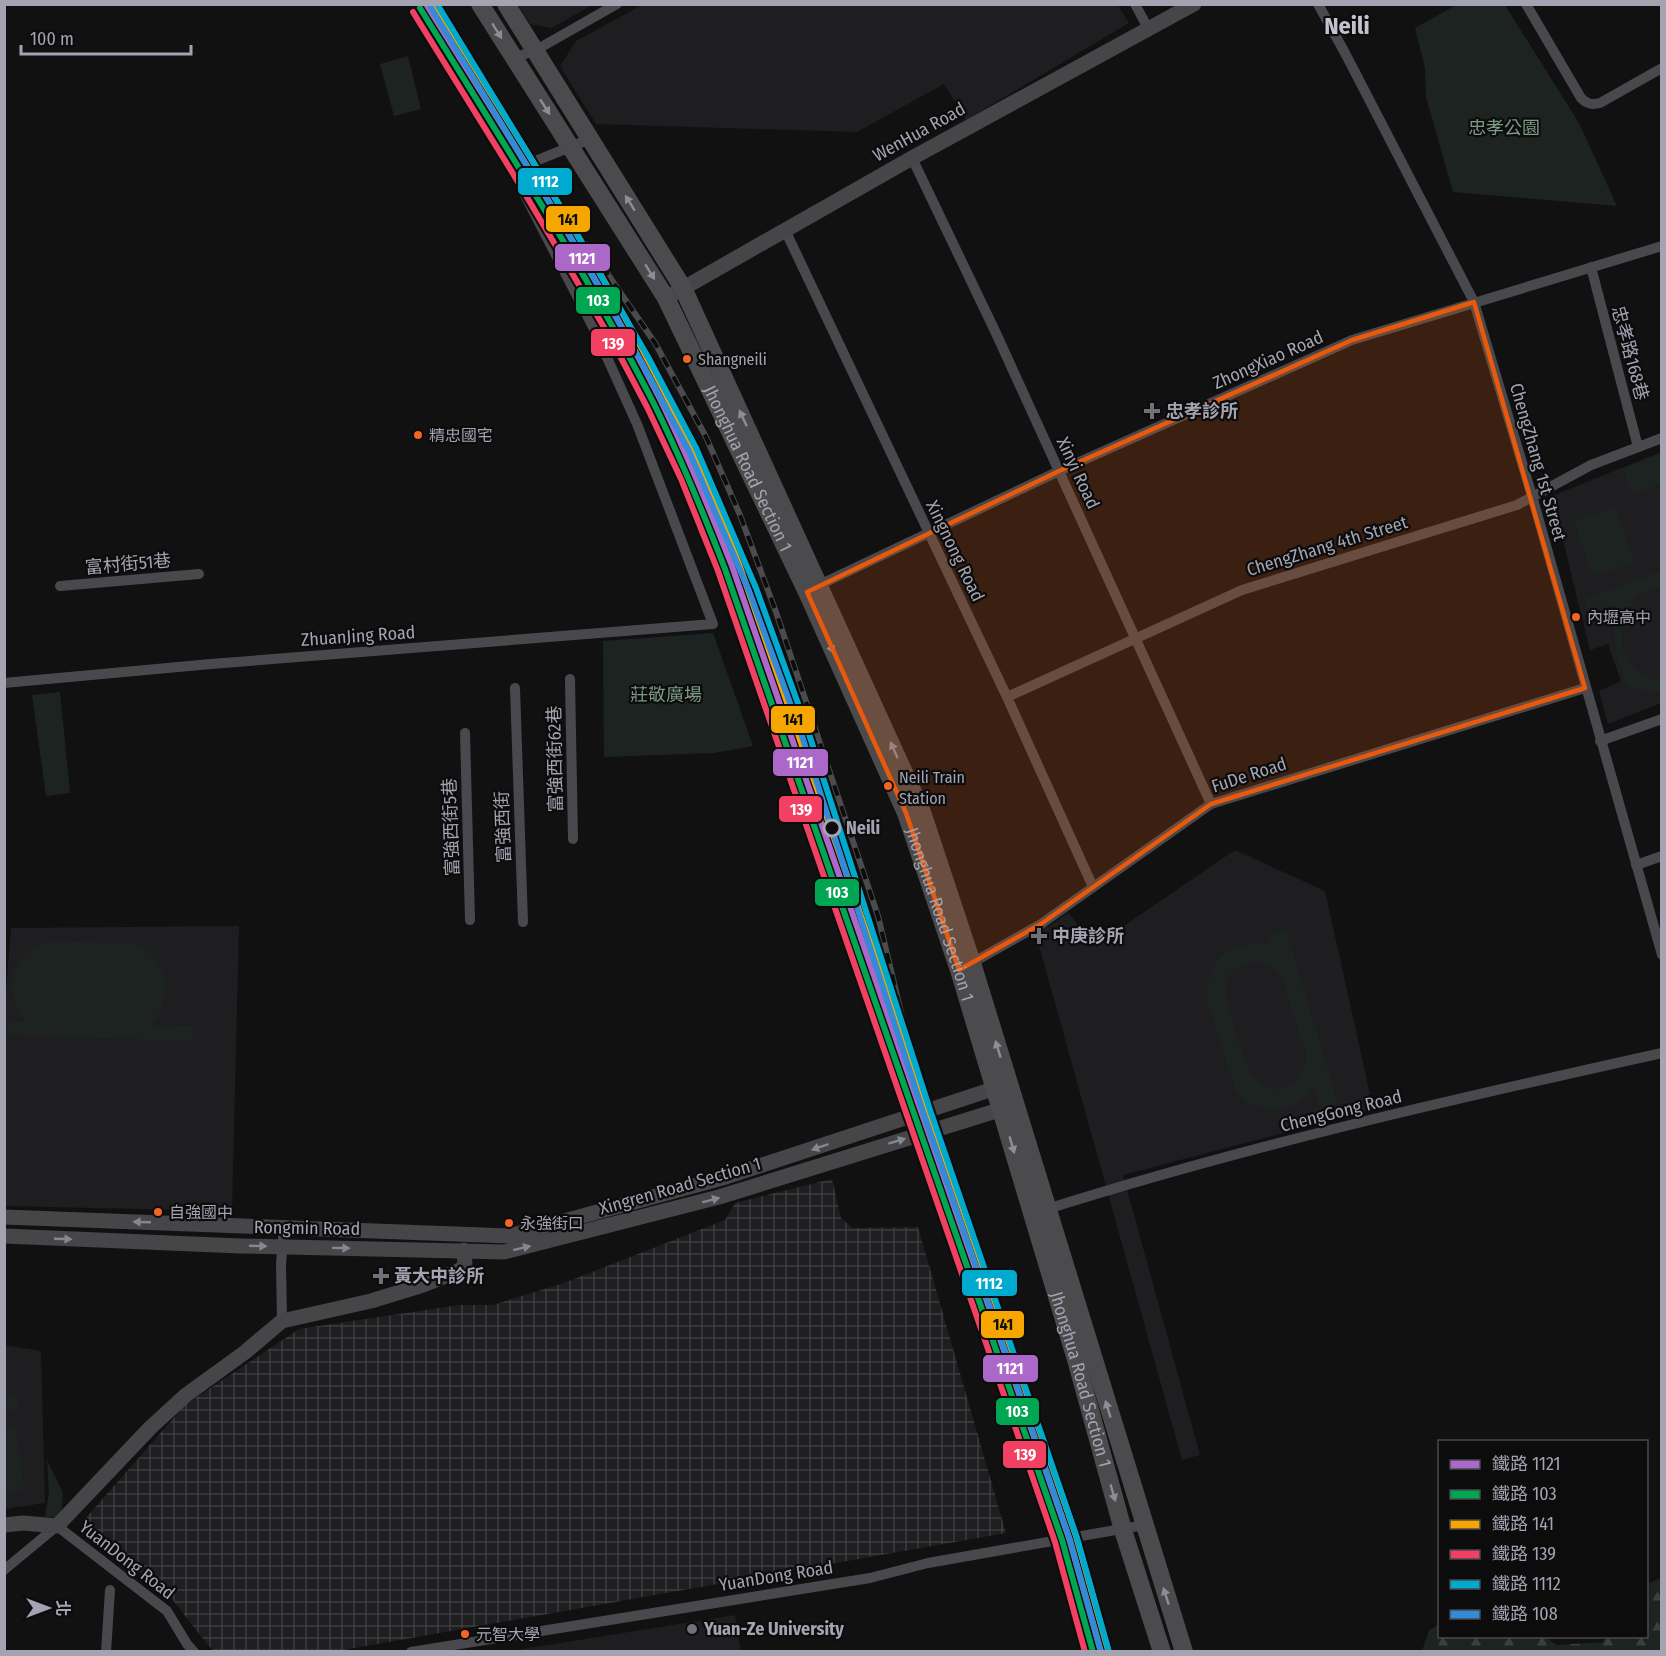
<svg xmlns="http://www.w3.org/2000/svg" width="1666" height="1656" font-family="'Fira Sans Condensed','Noto Sans TC',sans-serif">
<defs>
<pattern id="industrial-grid" width="8" height="8" patternUnits="userSpaceOnUse" patternTransform="scale(1.5)"><rect width="8" height="8" fill="#1e1e20"/><path d="M0 4h8M4 0v8" fill="none" stroke="#3c3c3e"/></pattern>
<pattern id="forest-firs" width="22" height="20" patternUnits="userSpaceOnUse" patternTransform="scale(1.5)"><rect width="22" height="20" fill="#1d2320"/><path d="M5 1l3.5 6h-7zM16 11l3.5 6h-7z" fill="#3b403e"/></pattern>
</defs>
<rect width="100%" height="100%" fill="#111112"/>
<!-- built -->
<g fill="#1e1e20">
<path d="M518 5H592L552 28 530 24Z"/>
<path d="M1118 5 1129 23 966 120 944 84 857 132 596 124 560 66 576 41 642 5Z"/>
<path d="M1661 452V703L1608 724 1599 691 1621 681 1608 644 1590 650 1552 496Z"/>
<path d="M1235 850 1325 891 1372 1103 1368 1111 1123 1175 1200 1455 1182 1460 1035 931 1046 924 1048 927 1068 913 1096 945Z"/>
<path d="M239 926 232 1211 5 1206 4 1016 11 928Z"/>
<path d="M4 1345 41 1351 45 1503 5 1509Z"/>
<path d="M735 1615 741 1651H511L554 1644Z"/>
</g>
<!-- industrial -->
<path fill="url(#industrial-grid)" d="M832 1179 841 1218 853 1228 918 1227 1006 1533 338 1651 215 1652 207 1644 165 1590 88 1538 85 1519 185 1405 299 1329 459 1305H493L564 1283 725 1220 735 1203Z"/>
<!-- forest -->
<path fill="url(#forest-firs)" d="M1661 1578V1651H1422L1429 1631 1439 1624 1440 1636 1545 1637 1557 1645 1603 1642 1605 1637 1646 1636 1647 1584Z"/>
<!-- park -->
<g fill="#1d2320" fill-rule="evenodd">
<path d="M1458 4 1505 5 1579 123 1617 206 1453 192 1426 97 1425 68 1415 28Z"/>
<path d="M408 56 421 109 394 116 380 64Z"/>
<path d="M1661 454V484L1632 495 1623 469Z"/>
<path d="M1616 507 1634 563 1592 576 1574 521Z"/>
<path d="M1661 571V587C1655 589 1645 591 1639 595 1636 597 1634 602 1631 606 1628 612 1624 620 1622 628 1617 652 1637 681 1661 681V692L1644 691 1627 684C1613 651 1614 640 1615 605L1589 612 1584 599Z"/>
<path d="M713 633 753 746 714 753 604 757 603 641Z"/>
<path d="M60 692 70 793 46 796 32 695Z"/>
<path d="M1286 930 1339 1107 1322 1112 1314 1088 1309 1095 1296 1105 1280 1109 1263 1108 1248 1102 1236 1090 1208 1004C1203 960 1230 939 1272 945L1269 935ZM1253 961C1268 962 1276 968 1283 981L1306 1055C1306 1091 1269 1101 1249 1072 1243 1052 1222 1001 1226 983 1229 970 1242 963 1253 961Z"/>
<path d="M59 941 133 944C168 955 175 1000 150 1025L193 1026 192 1041 8 1035 9 1022H25C0 987 13 945 59 941Z"/>
<path d="M4 1365 8 1374 5 1396 17 1394 19 1410 5 1412Z"/>
<path d="M16 1426 24 1490 5 1493V1427Z"/>
<path d="M47 1460 63 1493 61 1517H45L49 1492Z"/>
</g>
<g fill="none" stroke-linecap="round" stroke-linejoin="round">
<!-- street -->
<g stroke="#49494d" stroke-width="10">
<path d="M1135 4 1149 30"/>
<path d="M1318 4 1345 53 1474 302 1532 496 1662 955"/>
<path d="M1526 4 1581 98C1587 104 1592 105 1600 103L1662 68"/>
<path d="M514 58 536 50 617 4"/>
<path d="M912 158 995 331 1211 804"/>
<path d="M785 230 1007 697 1093 887"/>
<path d="M1591 267 1638 447"/>
<path d="M60 586 199 574"/>
<path d="M815 587 1059 471 1352 340 1662 246"/>
<path d="M570 679 573 839"/>
<path d="M4 683 211 664 713 624 637 424 595 331 510 166 533 162 590 139"/>
<path d="M515 688 523 922"/>
<path d="M1007 697 1242 590 1517 505 1591 465 1662 438"/>
<path d="M465 733 470 920"/>
<path d="M1600 741 1662 719"/>
<path d="M1636 865 1662 856"/>
<path d="M970 964 1041 924 1211 804 1585 688"/>
<path d="M1044 1210C1246 1146 1454 1099 1662 1053"/>
<path d="M282 1321 281 1264 284 1228"/>
<path d="M4 1570 57 1526 167 1611 187 1644 194 1652"/>
<path d="M106 1652 110 1590"/>
<path d="M411 1652 870 1578 928 1563 1144 1525"/>
</g>
<!-- secondary -->
<g stroke="#464649" stroke-width="15">
<path d="M666 298 912 158 1194 4"/>
<path d="M4 1217 509 1236 726 1177 1005 1085"/>
<path d="M4 1236 240 1246 504 1252 719 1197 1012 1106"/>
<path d="M4 1525 23 1523 57 1526 150 1428 186 1395 244 1353 282 1321 371 1301 423 1285 458 1271 465 1266 464 1250"/>
</g>
<!-- primary -->
<g stroke="#4b4b4e" stroke-width="18">
<path id="s1" d="M480 4 666 298 807 592 906 813 959 970 1077 1363 1123 1530 1162 1652"/>
<path d="M506 4 683 288 922 812 972 963 1184 1652"/>
</g>
<!-- rail casing -->
<g stroke="#4b4b4e" stroke-width="6">
<path id="rail" d="M575 231 596 257 655 343 706 437 740 515 776 612 878 916 909 1046"/>
</g>
<!-- rail -->
<use href="#rail" stroke="#0c0c0d" stroke-width="4" stroke-dasharray="11" stroke-linecap="butt"/>
<!-- rail-1 casing -->
<g stroke="#0c0c0d" stroke-width="10">
<path id="rail-1" d="M426 4C507 134 591 263 660 399 687 454 710 510 732 566L1069 1538 1101 1652"/>
</g>
<!-- rail-2 casing -->
<g stroke="#0c0c0d" stroke-width="10">
<path id="rail-2" d="M420 8C500 138 583 266 653 402 680 456 703 512 725 569L1062 1540 1093 1652"/>
</g>
<!-- rail-3 casing -->
<g stroke="#0c0c0d" stroke-width="10">
<path id="rail-3" d="M435 4C514 132 599 262 667 397 694 451 717 507 739 564L1076 1536 1108 1650"/>
</g>
<!-- rail-4 casing -->
<g stroke="#0c0c0d" stroke-width="10">
<path id="rail-4" d="M413 12 512 172 611 339 647 407 681 479 718 571 1055 1542 1085 1652"/>
</g>
<!-- rail-5 casing -->
<g stroke="#0c0c0d" stroke-width="10">
<path id="rail-5" d="M437 4 575 231 648 357 696 448 756 588 808 731 930 1110 1077 1538 1109 1652"/>
</g>
<!-- rail-6 casing -->
<g stroke="#0c0c0d" stroke-width="10">
<path id="rail-6" d="M431 8 569 235 641 361 689 451 749 591 801 733 923 1112 1070 1540 1101 1652"/>
</g>
<!-- rail-1 -->
<use href="#rail-1" stroke="#ac68c9" stroke-width="6"/>
<!-- rail-2 -->
<use href="#rail-2" stroke="#00a651" stroke-width="6"/>
<!-- rail-3 -->
<use href="#rail-3" stroke="#f7a600" stroke-width="6"/>
<!-- rail-4 -->
<use href="#rail-4" stroke="#f24062" stroke-width="6"/>
<!-- rail-5 -->
<use href="#rail-5" stroke="#00a9ce" stroke-width="6"/>
<!-- rail-6 -->
<use href="#rail-6" stroke="#338bd7" stroke-width="6"/>
</g>
<!-- one-way arrows -->
<defs><path id="oneway-solid" d="M-6-.8H1V-3.2L6.5 0L1 3.2V.8H-6Z" transform="scale(1.5)"/></defs>
<g fill="#8d8d98">
<use href="#oneway-solid" transform="translate(497 31) rotate(58)"/>
<use href="#oneway-solid" transform="translate(545 107) rotate(57)"/>
<use href="#oneway-solid" transform="translate(630 203) rotate(-122)"/>
<use href="#oneway-solid" transform="translate(650 272) rotate(58)"/>
<use href="#oneway-solid" transform="translate(743 418) rotate(-115)"/>
<use href="#oneway-solid" transform="translate(830 645) rotate(66)"/>
<use href="#oneway-solid" transform="translate(894 750) rotate(-114)"/>
<use href="#oneway-solid" transform="translate(998 1049) rotate(-107)"/>
<use href="#oneway-solid" transform="translate(1012 1145) rotate(74)"/>
<use href="#oneway-solid" transform="translate(1108 1409) rotate(-107)"/>
<use href="#oneway-solid" transform="translate(1113 1493) rotate(74)"/>
<use href="#oneway-solid" transform="translate(1166 1596) rotate(-108)"/>
</g>
<g fill="#878792">
<use href="#oneway-solid" transform="translate(897 1141) rotate(-17)"/>
<use href="#oneway-solid" transform="translate(820 1147) rotate(161)"/>
<use href="#oneway-solid" transform="translate(711 1200) rotate(-15)"/>
<use href="#oneway-solid" transform="translate(142 1222) rotate(-178)"/>
<use href="#oneway-solid" transform="translate(63 1239) rotate(2)"/>
<use href="#oneway-solid" transform="translate(258 1246) rotate(2)"/>
<use href="#oneway-solid" transform="translate(341 1248) rotate(1)"/>
<use href="#oneway-solid" transform="translate(522 1248) rotate(-14)"/>
</g>
<!-- marked area -->
<path fill="#e8590c" fill-opacity="0.2" stroke="#e8590c" stroke-width="4.5" stroke-linejoin="round" d="M1474 302 1585 688 1211 804 1041 924 959 970 906 813 807 592 1059 471 1352 340Z"/>
<!-- markers -->
<g fill="#f26522" stroke="#0c0c0d" stroke-width="2">
<circle cx="687" cy="359" r="5"/>
<circle cx="418" cy="435" r="5"/>
<circle cx="1576" cy="617" r="5"/>
<circle cx="888" cy="786" r="5"/>
<circle cx="158" cy="1212" r="5"/>
<circle cx="509" cy="1223" r="5"/>
<circle cx="465" cy="1634" r="5"/>
</g>
<g fill="#707079" stroke="#0c0c0d" stroke-width="2">
<path d="M1149 402h6v6h6v6h-6v6h-6v-6h-6v-6h6z"/>
<path d="M1036 927h6v6h6v6h-6v6h-6v-6h-6v-6h6z"/>
<path d="M378 1267h6v6h6v6h-6v6h-6v-6h-6v-6h6z"/>
<circle cx="692" cy="1629" r="6"/>
</g>
<circle fill="#0c0c0d" stroke="#a3a3b1" stroke-width="3" cx="832" cy="828" r="8"/>
<g text-anchor="middle" stroke-width="4.5" stroke-linejoin="round" paint-order="stroke">
<!-- bus labels -->
<g font-size="16" fill="#a3a3b1" stroke="#0c0c0d" text-anchor="start">
<text x="698" y="365">Shangneili</text>
<text x="429" y="441">精忠國宅</text>
<text x="1587" y="623">內壢高中</text>
<text x="899" y="783">Neili Train<tspan x="899" dy="21">Station</tspan></text>
<text x="169" y="1218">自強國中</text>
<text x="520" y="1229">永強街口</text>
<text x="476" y="1640">元智大學</text>
</g>
<!-- park labels -->
<g font-size="18" fill="#7b9b86" stroke="#0c0c0d">
<text x="1504" y="134">忠孝公園</text>
<text x="666" y="701">莊敬廣場</text>
</g>
<!-- street labels -->
<g font-size="18" fill="#a3a3b1" stroke="#0c0c0d">
<text transform="translate(919 132) rotate(-29)" y="6">WenHua Road</text>
<text transform="translate(1630 353) rotate(75)" y="6">忠孝路168巷</text>
<text transform="translate(1268 360) rotate(-24)" y="6">ZhongXiao Road</text>
<text transform="translate(1538 462) rotate(74)" y="6">ChengZhang 1st Street</text>
<text dy="6" stroke="none"><textPath href="#s1" startOffset="537">Jhonghua Road Section 1</textPath></text>
<text transform="translate(1078 473) rotate(65)" y="6">Xinyi Road</text>
<text transform="translate(1327 546) rotate(-17)" y="6">ChengZhang 4th Street</text>
<text transform="translate(955 551) rotate(64)" y="6">Xingnong Road</text>
<text transform="translate(128 564) rotate(-5)" y="6">富村街51巷</text>
<text transform="translate(358 636) rotate(-4)" y="6">ZhuanJing Road</text>
<text transform="translate(555 759) rotate(-91)" y="6">富強西街62巷</text>
<text transform="translate(1249 775) rotate(-18)" y="6">FuDe Road</text>
<text transform="translate(451 827) rotate(-92)" y="6">富強西街5巷</text>
<text transform="translate(503 827) rotate(-92)" y="6">富強西街</text>
<text dy="6" stroke="none"><textPath href="#s1" startOffset="1023">Jhonghua Road Section 1</textPath></text>
<text transform="translate(1341 1111) rotate(-14)" y="6">ChengGong Road</text>
<text transform="translate(680 1186) rotate(-16)" y="6">Xingren Road Section 1</text>
<text transform="translate(307 1228) rotate(1)" y="6">Rongmin Road</text>
<text dy="6" stroke="none"><textPath href="#s1" startOffset="1509">Jhonghua Road Section 1</textPath></text>
<text transform="translate(127 1560) rotate(38)" y="6">YuanDong Road</text>
<text transform="translate(776 1576) rotate(-9)" y="6">YuanDong Road</text>
</g>
<!-- poi labels -->
<g font-size="18" font-weight="bold" fill="#a3a3b1" stroke="#0c0c0d" text-anchor="start">
<text x="1166" y="417">忠孝診所</text>
<text x="1052" y="942">中庚診所</text>
<text x="394" y="1282">黃大中診所</text>
<text x="704" y="1635">Yuan-Ze University</text>
</g>
<!-- stop labels -->
<g font-size="18" font-weight="bold" fill="#a3a3b1" stroke="#0c0c0d" text-anchor="start">
<text x="846" y="834">Neili</text>
</g>
<!-- district labels -->
<g font-size="24" font-weight="bold" fill="#c3c3ce" stroke="#0c0c0d">
<text x="1347" y="34">Neili</text>
</g>
</g>
<g stroke="#0c0c0d" stroke-width="2">
<rect x="517" y="167" width="56" height="29" rx="6" fill="#00a9ce"/>
<rect x="545" y="205" width="46" height="28" rx="6" fill="#f7a600"/>
<rect x="554" y="243" width="57" height="29" rx="6" fill="#ac68c9"/>
<rect x="575" y="286" width="46" height="29" rx="6" fill="#00a651"/>
<rect x="590" y="328" width="46" height="29" rx="6" fill="#f24062"/>
<rect x="770" y="705" width="46" height="29" rx="6" fill="#f7a600"/>
<rect x="772" y="748" width="57" height="29" rx="6" fill="#ac68c9"/>
<rect x="778" y="795" width="45" height="28" rx="6" fill="#f24062"/>
<rect x="814" y="878" width="46" height="29" rx="6" fill="#00a651"/>
<rect x="961" y="1269" width="57" height="28" rx="6" fill="#00a9ce"/>
<rect x="980" y="1310" width="45" height="29" rx="6" fill="#f7a600"/>
<rect x="982" y="1354" width="57" height="29" rx="6" fill="#ac68c9"/>
<rect x="995" y="1397" width="45" height="29" rx="6" fill="#00a651"/>
<rect x="1002" y="1440" width="45" height="29" rx="6" fill="#f24062"/>
</g>
<g font-size="16" text-anchor="middle" font-weight="bold" fill="#fff">
<text x="545" y="187">1112</text>
<text x="582" y="264">1121</text>
<text x="598" y="306">103</text>
<text x="613" y="349">139</text>
<text x="800" y="768">1121</text>
<text x="801" y="815">139</text>
<text x="837" y="898">103</text>
<text x="989" y="1289">1112</text>
<text x="1010" y="1374">1121</text>
<text x="1017" y="1417">103</text>
<text x="1025" y="1460">139</text>
</g>
<g font-size="16" text-anchor="middle" font-weight="bold" fill="#111">
<text x="568" y="225">141</text>
<text x="793" y="725">141</text>
<text x="1003" y="1330">141</text>
</g>
<!-- border -->
<rect width="1666" height="1656" fill="none" stroke="#a3a3b1" stroke-width="12"/>
<!-- legend -->
<rect x="1438" y="1440" width="210" height="198" fill="#0c0c0d" stroke="#48484f" stroke-width="1.5"/>
<rect x="1450" y="1460" width="30" height="9" fill="#ac68c9" stroke="#48484f" stroke-width="1.5"/>
<text x="1492" y="1470" font-size="18" fill="#a3a3b1">鐵路 1121</text>
<rect x="1450" y="1490" width="30" height="9" fill="#00a651" stroke="#48484f" stroke-width="1.5"/>
<text x="1492" y="1500" font-size="18" fill="#a3a3b1">鐵路 103</text>
<rect x="1450" y="1520" width="30" height="9" fill="#f7a600" stroke="#48484f" stroke-width="1.5"/>
<text x="1492" y="1530" font-size="18" fill="#a3a3b1">鐵路 141</text>
<rect x="1450" y="1550" width="30" height="9" fill="#f24062" stroke="#48484f" stroke-width="1.5"/>
<text x="1492" y="1560" font-size="18" fill="#a3a3b1">鐵路 139</text>
<rect x="1450" y="1580" width="30" height="9" fill="#00a9ce" stroke="#48484f" stroke-width="1.5"/>
<text x="1492" y="1590" font-size="18" fill="#a3a3b1">鐵路 1112</text>
<rect x="1450" y="1610" width="30" height="9" fill="#338bd7" stroke="#48484f" stroke-width="1.5"/>
<text x="1492" y="1620" font-size="18" fill="#a3a3b1">鐵路 108</text>
<!-- north arrow -->
<g transform="translate(48 1608) rotate(90)" stroke="#0c0c0d" stroke-width="4.5" paint-order="stroke">
<path d="M0-4.5L10 22L0 15L-10 22Z" fill="#a3a3b1"/>
<text y="-9" font-size="16" font-weight="bold" text-anchor="middle" fill="#a3a3b1">北</text>
</g>
<!-- scale -->
<path d="M21 45v9h170v-9" fill="none" stroke="#a3a3b1" stroke-width="3"/>
<text x="30" y="45" font-size="18" fill="#a3a3b1" stroke="#0c0c0d" stroke-width="4.5" paint-order="stroke">100 m</text>
</svg>
